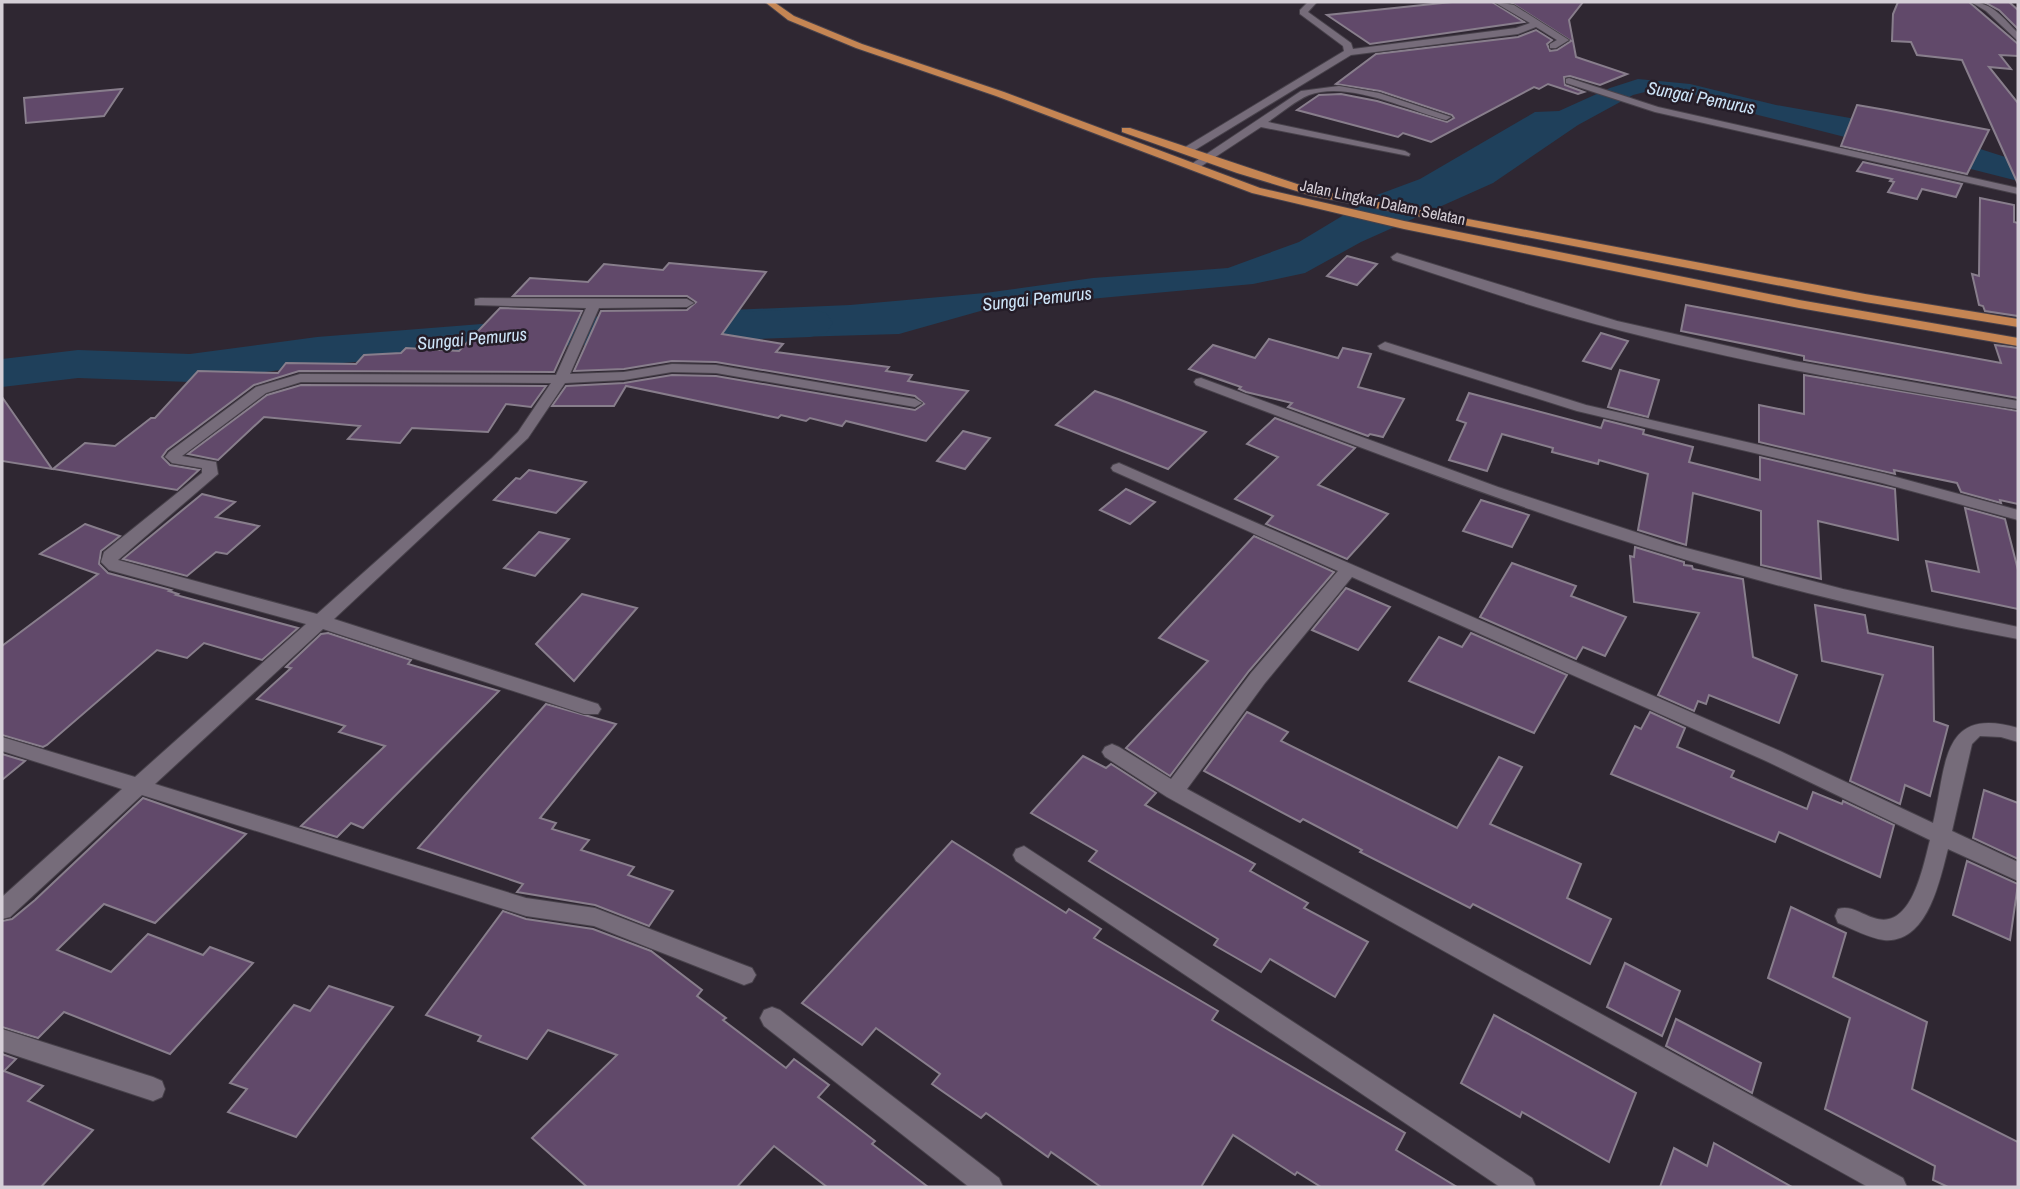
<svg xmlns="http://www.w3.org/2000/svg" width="2020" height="1189" font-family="'Archivo Narrow',sans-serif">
<rect width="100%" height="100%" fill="#2f2732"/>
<!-- water -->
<path fill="#1f405b" d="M1638 79 1690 84 1776 105 1850 118 1958 142 2018 161V181L1758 115 1699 96 1675 91 1645 92 1633 95 1578 125 1493 183 1361 242 1305 273 1253 284 991 308 899 334 728 339 730 310 850 305 985 293 1093 278 1228 268 1299 242 1377 195 1420 179 1535 112 1559 111 1610 88Z"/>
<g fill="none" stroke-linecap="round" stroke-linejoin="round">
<!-- river -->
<path fill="#1f405b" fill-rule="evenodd" d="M810 309 826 313 833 323 826 333 810 337 556 346 317 365 190 382 78 378 2 387V359L78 350 190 354 317 337 556 318Z"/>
</g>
<!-- building -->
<g fill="#61496a" stroke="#887e8c" stroke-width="2">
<path d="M1452 2H1492L1524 22 1370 44 1327 15Z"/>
<path d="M1510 2H1583L1569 20 1576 57 1627 74 1600 85 1570 76 1564 77 1565 85 1584 92 1578 94 1548 84 1539 89 1534 87 1431 142 1403 133 1398 137 1297 110 1319 95 1341 94 1377 101 1447 122 1454 118 1452 115 1380 91 1336 84 1376 54 1518 37 1536 30 1552 40 1547 44 1550 51 1557 50 1571 41Z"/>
<path d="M1898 2H1969L2018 44V56L2000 55 2011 69 1989 67 2018 103V184L1962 60 1917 55 1911 42 1892 41 1893 14Z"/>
<path d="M1984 2H2009L2018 10V29L1999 10Z"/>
<path d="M122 89 104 116 26 123 24 98Z"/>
<path d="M1857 105 1886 110 1989 130 1967 174 1841 146Z"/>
<path d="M1863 162 1962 184 1956 197 1922 189 1917 199 1888 192 1894 182 1890 181 1892 179 1857 171Z"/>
<path d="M1980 198 2014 205V222L2018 223V316L1985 311 1983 306 1979 305 1972 274 1979 276Z"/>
<path d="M1347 256 1377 264 1357 285 1327 276Z"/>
<path d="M669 263 766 272 722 334 783 344 776 352 889 367 886 371 912 375 908 381 968 391 926 441 846 421 842 426 810 418 806 421 781 415 778 418 626 386 614 406H552L566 386 624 383 672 375 716 376 915 410 924 404 915 396 716 362 672 361 624 369 574 371 601 311 687 310 696 302 687 296H513L530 278 588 282 604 264 663 270Z"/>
<path d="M1686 305 2001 363 1995 345 2018 348V398L1804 360V356L1681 331Z"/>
<path d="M500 308 582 311 554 372 299 371 254 385 167 450 162 457 170 465 199 470 177 490 53 469 85 443 115 446 151 418H155L198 371 278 373 286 363 356 364 364 355 401 353 406 348 459 351Z"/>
<path d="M1601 333 1628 341 1611 369 1583 361Z"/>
<path d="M1269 339 1338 358 1343 348 1371 354 1358 387 1404 399 1383 437 1370 434 1368 436 1288 407 1292 403 1246 392 1239 389 1241 387 1189 369 1213 345 1255 358Z"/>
<path d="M1620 370 1659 380 1648 417 1608 407Z"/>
<path d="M1804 375 2018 411V504L2000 500 2001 503 1961 492 1957 483 1894 470 1895 474 1759 442V405L1804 414Z"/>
<path d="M301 385 546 386 531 407 506 404 488 432 412 428 400 443 348 439 360 426 264 417 218 460 188 454 267 395Z"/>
<path d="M1095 391 1118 399 1206 432 1168 469 1056 425Z"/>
<path d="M1469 393 1601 428 1604 420 1644 430 1643 434 1693 447 1689 462 1760 480V457L1895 489 1898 540 1818 521 1821 579 1761 565V511L1693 493 1686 545 1638 530 1648 474 1599 460 1598 464 1552 452 1553 448 1502 434 1487 471 1449 460 1466 423 1457 420Z"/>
<path d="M2 397 52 469 2 461Z"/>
<path d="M1275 418 1355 448 1318 485 1388 514 1347 559 1266 524 1273 516 1235 499 1278 457 1247 444Z"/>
<path d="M963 431 990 438 965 469 937 461Z"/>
<path d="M529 470 586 482 556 513 494 500 516 478 520 479Z"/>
<path d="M1126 489 1155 502 1130 524 1100 510Z"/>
<path d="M202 494 235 502 216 517 259 526 227 554 216 552 187 576 123 559Z"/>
<path d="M1481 500 1529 515 1512 547 1463 531Z"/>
<path d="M1965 508 2005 519 2018 570V609L1932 591 1926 561 1979 572Z"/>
<path d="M85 524 120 536 101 551 99 564 108 573 171 590 169 591 178 594 176 595 298 628 262 660 204 643 187 658 157 650 47 745 43 747 2 735V646L98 574 40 554Z"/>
<path d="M539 532 569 539 535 576 504 568Z"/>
<path d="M1254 536 1334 572 1249 671 1170 776 1126 748 1208 661 1159 638Z"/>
<path d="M1635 547 1684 562V565L1692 566 1693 569 1743 579 1753 657 1797 675 1779 723 1709 695 1706 704 1698 701 1694 711 1658 695 1699 613 1634 602 1630 556 1634 557Z"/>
<path d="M1512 563 1576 586 1571 596 1626 617 1605 656 1583 647 1576 659 1480 617Z"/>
<path d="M1346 588 1390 607 1358 650 1312 630Z"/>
<path d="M582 594 637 608 574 681 536 644Z"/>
<path d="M1815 605 1865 615 1868 633 1933 647 1934 721 1948 726 1930 796 1905 785 1900 804 1850 781 1883 675 1822 661Z"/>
<path d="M328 633 411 660 408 664 499 691 363 828 351 823 337 837 301 826 385 746 339 732 345 726 257 699 291 668 286 667 321 634Z"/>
<path d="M1471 633 1567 675 1534 733 1409 681 1439 637 1462 647Z"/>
<path d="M546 704 616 724 540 818 556 823 552 829 589 840 581 850 634 867 628 875 673 891 649 926 595 905 517 892 523 884 418 848Z"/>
<path d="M1247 712 1288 732 1281 741 1457 828 1499 757 1522 767 1490 824 1581 864 1567 898 1611 919 1590 964 1473 904 1470 908 1360 852 1362 850 1303 819 1300 822 1204 771Z"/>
<path d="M1650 712 1685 728 1677 747 1734 771 1731 777 1807 809 1813 792 1842 804 1843 801 1894 825 1880 877 1779 832 1775 842 1611 774 1635 726 1641 729Z"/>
<path d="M2 754 25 761 2 780Z"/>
<path d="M1083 756 1106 768 1111 764 1156 793 1145 805 1255 864 1250 871 1308 903 1304 908 1368 942 1335 997 1270 959 1261 972 1214 945 1218 939 1089 861 1097 851 1031 813Z"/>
<path d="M1984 790 2018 803V859L1973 838Z"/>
<path d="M143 798 246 834 155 923 104 904 57 950 111 972 148 934 203 955 210 947 253 963 170 1054 64 1012 38 1038 2 1027V921L12 919 35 900Z"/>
<path d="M952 841 1066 913 1069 909 1101 929 1094 938 1218 1011 1212 1020 1405 1133 1396 1150 1457 1187H1321L1297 1172 1295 1175 1233 1135 1201 1187H1101L1051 1152 1048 1157 986 1113 981 1118 932 1084 940 1074 876 1028 862 1045 802 1003Z"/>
<path d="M1967 861 2018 884 2010 940 1953 915Z"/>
<path d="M1791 907 1846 933 1833 977 1927 1022 1912 1089 2018 1142V1187H1948L1933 1180 1935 1166 1825 1109 1850 1018 1768 978Z"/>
<path d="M503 911 526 919 593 929 651 951 702 990 697 996 726 1018 723 1020 786 1068 794 1059 829 1085 818 1097 875 1141 872 1144 928 1187H827L774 1146 737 1187H587L532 1138 617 1055 548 1030 527 1059 478 1041 481 1036 426 1015Z"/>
<path d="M1625 963 1680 991 1662 1036 1607 1007Z"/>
<path d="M329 986 393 1007 296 1137 228 1112 247 1089 230 1083 294 1005 310 1011Z"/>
<path d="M1494 1015 1636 1093 1609 1162 1522 1112 1520 1117 1461 1083Z"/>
<path d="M1676 1019 1761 1063 1752 1093 1666 1046Z"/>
<path d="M2 1054 16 1059 4 1071 43 1086 28 1101 93 1130 41 1187H2Z"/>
<path d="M1714 1143 1792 1187H1660L1674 1148 1707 1166Z"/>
</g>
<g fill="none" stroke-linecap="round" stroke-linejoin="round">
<!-- street casing -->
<g stroke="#48424b" stroke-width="2">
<g id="street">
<path d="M1308 2H1317L1308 12 1351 43 1353 49 1516 28 1530 23 1494 2 1514 5 1569 40 1556 48H1550V44L1557 40 1536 27 1518 34 1351 55 1190 153H1182V149L1344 51 1343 46 1300 14V10Z"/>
<path d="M1971 2C1992 2 2004 19 2018 33V41L1986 11Z"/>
<path d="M1569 78 1658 107 2018 188V194L1655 112 1566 83V79Z"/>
<path d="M1339 86 1379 93 1451 117 1446 120C1408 110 1348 80 1309 95 1295 101 1281 113 1268 122L1405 151 1410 154 1409 156 1261 127 1197 169 1187 167 1301 91Z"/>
<path d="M1397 253 1617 321 1794 361 2018 401V409C1868 386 1716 358 1570 317 1510 300 1451 279 1393 260L1391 257Z"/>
<path d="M480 298 687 299 694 303 687 307 599 308 570 374 624 372 672 364 716 365 915 399 922 403 915 407 716 373 672 372 624 380 565 383 528 438 334 619 598 704 601 709 598 714H584L323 629 155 784 526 898 595 908 752 968 756 975 752 982 744 985 594 926 526 916 142 795 10 917 2 919V897L122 789 2 751V737L135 777 306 624 109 570 101 562 104 552 202 473V468L172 463 165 457 169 452 256 387 300 374 556 375 586 308 475 305V299ZM301 382 551 383 518 432 492 458 317 614 118 560 218 474 216 462 182 456 266 393Z"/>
<path d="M1385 342 1586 405 1885 474 2018 510V520L1882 483 1577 411 1380 349 1378 346Z"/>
<path d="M1201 378 1498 487 1675 545 1843 589 2018 627V639C1878 613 1738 578 1603 534 1466 489 1331 436 1196 385L1194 382 1196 379Z"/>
<path d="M1119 463 1780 751 1933 823C1947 766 1940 705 2018 728V742L2001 737 1980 736 1972 744 1952 831 2018 862V881L1948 849C1940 879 1928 944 1884 940 1868 938 1853 929 1838 923L1835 916 1838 909C1851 905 1861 914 1874 918 1912 931 1923 866 1930 840L1766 761 1352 577 1265 683 1187 789 1903 1178 1907 1187H1868L1167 797 1105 757 1102 752 1105 747 1112 744 1119 747 1171 779 1251 673 1338 571 1113 471 1111 468 1113 465Z"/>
<path d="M1024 846 1532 1178 1536 1187H1500L1016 861 1013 855 1016 849Z"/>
<path d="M772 1007 780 1010 999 1178 1003 1187H969L764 1026 760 1018 764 1010Z"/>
<path d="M2 1029 153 1077 162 1081 165 1089 162 1097 153 1101 2 1051Z"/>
</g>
</g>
<!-- primary casing -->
<g stroke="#48424b" stroke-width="2">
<g id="primary">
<path d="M765 2H774L794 16 862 44 1004 92 1260 188 1404 221 1799 300 2018 338V346L1799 308 1404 229 1252 193 996 96 856 48 788 20Z"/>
<path d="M1122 128H1130L1315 190 1865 294 2018 319V327L1865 302 1313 196 1237 173 1122 132Z"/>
</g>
</g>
<!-- street -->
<use href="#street" fill="#766c7a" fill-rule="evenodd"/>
<!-- primary -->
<use href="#primary" fill="#c58553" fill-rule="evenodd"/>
</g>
<g text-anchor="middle" stroke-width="5" stroke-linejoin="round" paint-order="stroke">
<!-- far-street labels -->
<g font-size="16" fill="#d5cfd7" stroke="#251d28">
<text transform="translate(1383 202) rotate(12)" y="6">Jalan Lingkar Dalam Selatan</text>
</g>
<!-- far-water labels -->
<g font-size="18" font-style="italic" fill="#cee5f9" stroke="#251d28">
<text transform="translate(1701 98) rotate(11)" y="6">Sungai Pemurus</text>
<text transform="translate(1037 299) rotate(-6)" y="6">Sungai Pemurus</text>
<text transform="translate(472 339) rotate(-5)" y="6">Sungai Pemurus</text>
</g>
</g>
<!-- border -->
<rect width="2020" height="1189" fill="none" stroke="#d5cfd7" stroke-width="7"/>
</svg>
